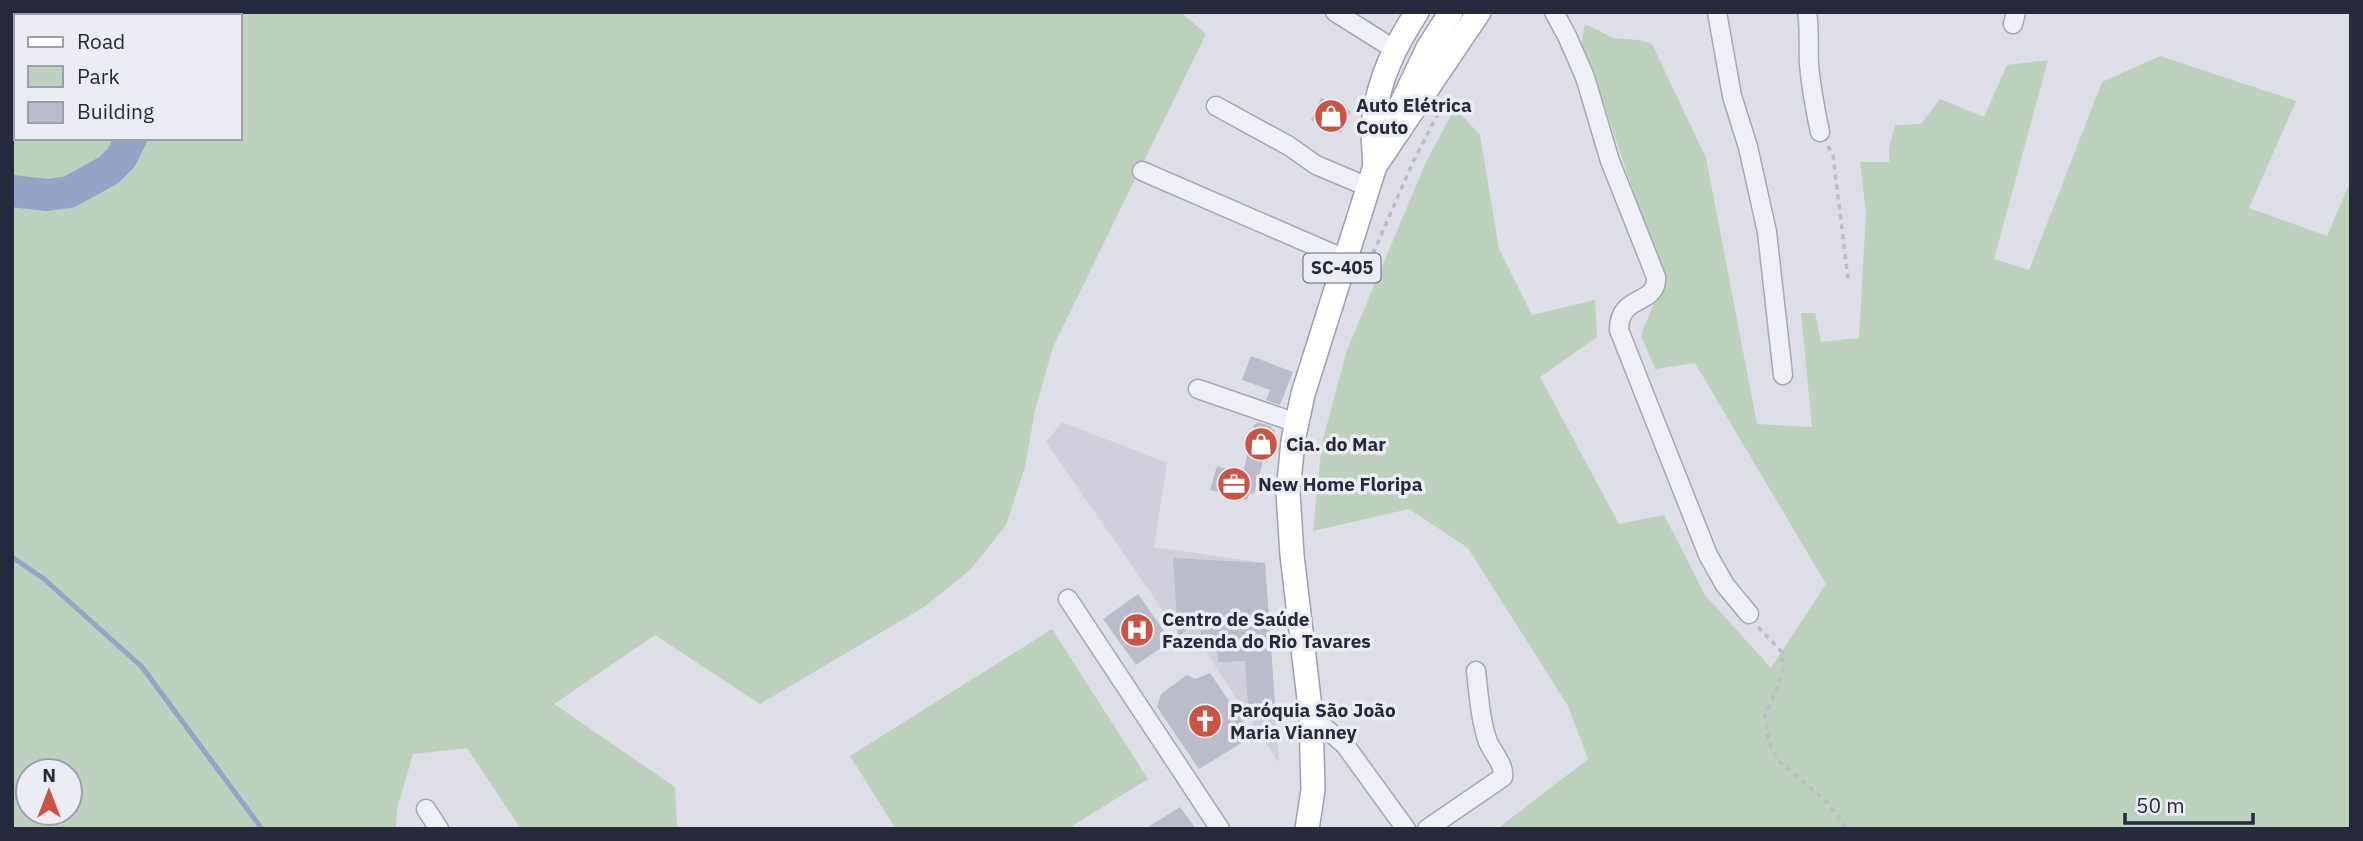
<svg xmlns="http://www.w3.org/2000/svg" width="2363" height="841" font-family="'IBM Plex Sans',sans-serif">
<rect width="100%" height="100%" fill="#dddee6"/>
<!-- built -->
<path fill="#cfd0db" d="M1062 422 1167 463 1154 547 1265 563 1279 763 1201 644 1178 632 1046 442Z"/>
<!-- green -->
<g fill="#bed0be" fill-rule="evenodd">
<path d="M12 12H1181L1206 34 1053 347 1035 410 1025 467 1006 525 970 570 924 607 760 704 655 635 554 704 675 787 677 829H521L467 748 413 754 397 809 396 829H12ZM16 16H240V138H16ZM28 771H70V813H28Z"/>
<path d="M1585 24 1613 38 1639 40 1652 44 1706 158 1757 424 1812 427 1801 313H1815L1821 342 1859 338 1866 213 1860 162H1889V148L1895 125 1921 124 1940 99 1984 117 2007 65 2048 60 1994 259 2029 270 2102 82 2160 56 2296 101 2249 208 2327 236 2351 180V829H1497L1588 759 1568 706 1468 548 1409 509 1313 531 1322 443 1347 350 1426 162 1455 108 1480 135 1499 249 1532 315 1595 300 1597 337 1540 377 1619 524 1664 515 1705 595 1771 668 1826 584 1695 363 1655 369 1641 335 1663 281 1593 71 1581 46Z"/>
<path d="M1052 629 1148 779 1067 829H896L850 756Z"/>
</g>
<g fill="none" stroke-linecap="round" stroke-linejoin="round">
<!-- stream -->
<path stroke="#98a2c6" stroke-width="5" d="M12 557 44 579 142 667 262 829"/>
<!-- river -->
<g stroke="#98a2c6" stroke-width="32">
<path d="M73 12 81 16"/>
<path d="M12 191 47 195 69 192 109 170 121 158 131 138"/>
</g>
</g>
<!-- building -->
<g fill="#babcc9">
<path d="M1321 98 1351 111 1341 133 1311 120Z"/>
<path d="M1251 356 1293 372 1280 405 1266 400 1270 390 1242 380Z"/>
<path d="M1258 422 1272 427 1271 429 1275 430 1267 462 1263 461 1254 494 1250 493 1247 500 1210 490 1217 466 1243 474 1254 425Z"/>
<path d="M1173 558 1265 563 1276 718 1249 719 1245 661 1218 662 1217 644H1201L1200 621 1178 636Z"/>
<path d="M1138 594 1171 641 1136 665 1103 619Z"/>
<path d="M1210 673 1253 736 1199 769 1157 707 1161 694 1187 675 1195 679Z"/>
<path d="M1180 807 1196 829H1145Z"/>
</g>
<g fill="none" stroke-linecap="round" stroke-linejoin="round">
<!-- minor casing -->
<g stroke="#a6a8b3" stroke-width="21">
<g id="minor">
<path d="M1335 12 1394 49"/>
<path d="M1554 12 1567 36 1585 77 1610 161 1656 277C1658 306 1619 293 1619 330L1708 555 1725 585 1749 614"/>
<path d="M1717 12 1732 96 1748 147 1767 232 1783 375"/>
<path d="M1807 12C1810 30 1808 46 1809 64 1811 87 1815 109 1820 132"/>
<path d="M2013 24 2016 12"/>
<path d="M1216 106 1289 146 1316 165 1368 187"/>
<path d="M1142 171 1345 259"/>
<path d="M1198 389 1297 423"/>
<path d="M1068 599 1220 829"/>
<path d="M1311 716 1345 745 1406 829"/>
<path d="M426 809 439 829"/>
<path d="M1427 829 1503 777C1505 765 1493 753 1488 742 1480 719 1479 696 1476 671"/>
</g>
</g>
<!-- major casing -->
<g stroke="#9c9fb2" stroke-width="26">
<g id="major">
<path d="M1396 115 1428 48 1451 12"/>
<path d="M1375 166C1374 150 1372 133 1374 117 1380 76 1395 46 1417 12"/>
<path d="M1307 829 1313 790 1311 716 1292 555 1288 492 1293 441 1303 394 1375 166 1479 12"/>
</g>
</g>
<!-- path -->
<g stroke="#bbbcc5" stroke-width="3.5" stroke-dasharray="5 5" stroke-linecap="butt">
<path d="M1828 146 1833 155 1848 278"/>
<path d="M1361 281 1413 162 1443 104"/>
<path d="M1758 627 1782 652 1783 668 1779 685 1765 715 1769 743 1778 760 1828 803 1847 829"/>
</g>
<!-- minor -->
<use href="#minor" stroke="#eff0f5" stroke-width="18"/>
<!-- major -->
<use href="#major" stroke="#fff" stroke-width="23"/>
</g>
<!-- icons -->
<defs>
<g id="shop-disc" transform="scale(1.75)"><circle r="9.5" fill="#cb5343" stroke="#ecedf4"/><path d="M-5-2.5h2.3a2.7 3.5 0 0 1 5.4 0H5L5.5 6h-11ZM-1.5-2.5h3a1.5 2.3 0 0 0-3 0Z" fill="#fff"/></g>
<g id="office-disc" transform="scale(1.75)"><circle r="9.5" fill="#cb5343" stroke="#ecedf4"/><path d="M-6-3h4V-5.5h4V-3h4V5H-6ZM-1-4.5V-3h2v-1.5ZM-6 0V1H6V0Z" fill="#fff"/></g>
<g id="hospital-disc" transform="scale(1.75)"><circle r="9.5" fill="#cb5343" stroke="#ecedf4"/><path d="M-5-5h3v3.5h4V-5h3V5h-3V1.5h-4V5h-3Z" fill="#fff"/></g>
<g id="church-disc" transform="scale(1.75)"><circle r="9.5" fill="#cb5343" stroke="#ecedf4"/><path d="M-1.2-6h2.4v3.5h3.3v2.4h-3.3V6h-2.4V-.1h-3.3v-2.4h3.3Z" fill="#fff"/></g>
</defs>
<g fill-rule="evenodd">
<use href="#shop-disc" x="1331" y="116"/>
<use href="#shop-disc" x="1261" y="444"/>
<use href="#office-disc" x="1234" y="484"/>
<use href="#hospital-disc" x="1137" y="630"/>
<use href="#church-disc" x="1205" y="721"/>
</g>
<g text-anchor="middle" stroke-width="7" stroke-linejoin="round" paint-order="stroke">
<!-- shield labels -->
<rect fill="#ecedf4" stroke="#626474" stroke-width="2" x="1303.5" y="253.5" width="77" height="29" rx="5"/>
<g font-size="18" font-weight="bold" fill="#27293d">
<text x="1342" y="274">SC-405</text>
</g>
<!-- poi labels -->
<g font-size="19" font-weight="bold" fill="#27293d" stroke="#ecedf4" text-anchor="start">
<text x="1356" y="112">Auto Elétrica<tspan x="1356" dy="22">Couto</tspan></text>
<text x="1286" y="451">Cia. do Mar</text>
<text x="1258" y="491">New Home Floripa</text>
<text x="1162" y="626">Centro de Saúde<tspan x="1162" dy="22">Fazenda do Rio Tavares</tspan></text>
<text x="1230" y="717">Paróquia São João<tspan x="1230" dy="22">Maria Vianney</tspan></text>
</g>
</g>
<!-- border -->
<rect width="2363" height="841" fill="none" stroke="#27293d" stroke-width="28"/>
<!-- legend -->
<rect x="14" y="14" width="228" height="126" fill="#ecedf4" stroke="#9d9fab" stroke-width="2"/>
<rect x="28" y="37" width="35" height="10" fill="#ffffff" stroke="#9d9fab" stroke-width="2"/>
<text x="77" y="49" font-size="21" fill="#27293d">Road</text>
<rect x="28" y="66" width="35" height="21" fill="#bed0be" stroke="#9d9fab" stroke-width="2"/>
<text x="77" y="84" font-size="21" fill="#27293d">Park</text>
<rect x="28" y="102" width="35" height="21" fill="#babcc9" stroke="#9d9fab" stroke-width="2"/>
<text x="77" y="119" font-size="21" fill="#27293d">Building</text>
<!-- north arrow -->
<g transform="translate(49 792)"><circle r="33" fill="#ecedf4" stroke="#9d9fab" stroke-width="2"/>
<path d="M0-5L12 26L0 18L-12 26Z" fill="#cb5343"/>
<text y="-10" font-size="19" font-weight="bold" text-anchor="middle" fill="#27293d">N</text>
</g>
<!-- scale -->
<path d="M2125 813v10h128v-10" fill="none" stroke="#27293d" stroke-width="3.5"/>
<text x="2136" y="813" font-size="21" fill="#27293d" stroke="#ecedf4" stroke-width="5" paint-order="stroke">50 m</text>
</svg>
